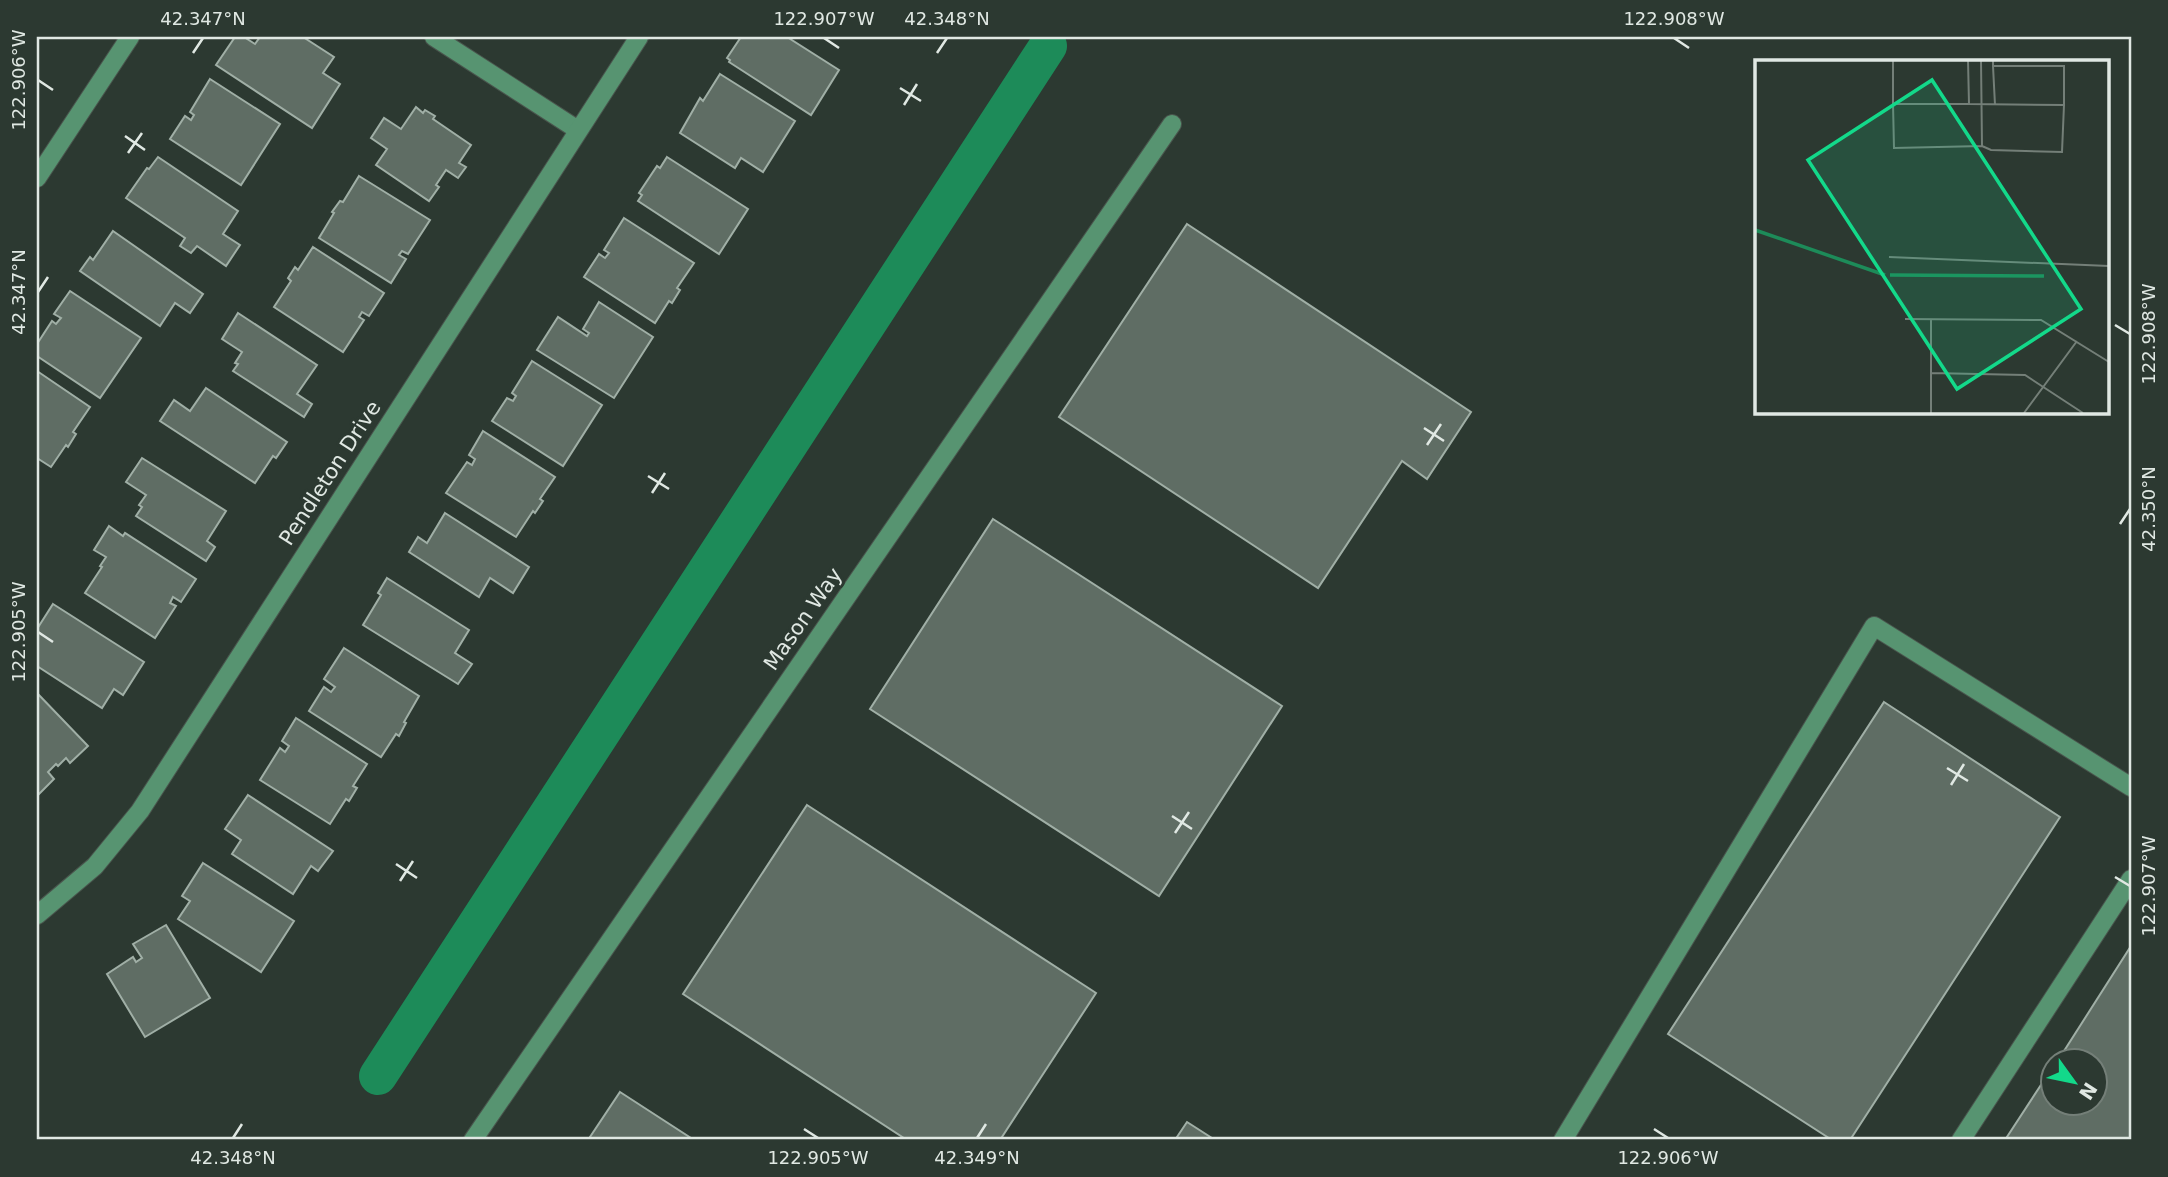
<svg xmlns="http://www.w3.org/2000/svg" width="2168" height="1177" font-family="'DejaVu Sans',sans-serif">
<rect width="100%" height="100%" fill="#2c3931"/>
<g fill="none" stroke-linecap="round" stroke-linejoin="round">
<!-- canal -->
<path stroke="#1d8b59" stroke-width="38" d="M378 1076 1048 46"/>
</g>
<!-- building -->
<g fill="#5f6d64" stroke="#a0afa6" stroke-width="2">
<path d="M235 37H244L255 44 260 37H303L334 57 323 73 340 84 312 128 216 65Z"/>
<path d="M741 37H787L839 70 811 115 729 62 730 60 727 58Z"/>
<path d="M720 74 795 121 763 172 741 158 735 168 680 133 700 98 703 101Z"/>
<path d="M210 79 280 124 241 185 170 139 185 116 191 120 194 115 190 112Z"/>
<path d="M416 107 423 113 425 110 435 116 433 119 471 145 459 163 466 167 458 178 446 170 436 185 439 187 429 201 376 165 387 149 371 138 384 118 401 129Z"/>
<path d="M158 157 238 211 223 234 240 245 226 266 197 246 191 253 180 246 185 238 126 198 147 168 149 169Z"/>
<path d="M667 157 748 209 719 254 638 201 642 195 639 193 657 166 660 168Z"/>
<path d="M359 176 430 220 408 254 402 251 399 255 406 259 391 283 319 238 334 213 332 212 340 201 343 202Z"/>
<path d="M624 218 694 263 677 288 680 290 672 303 669 301 655 323 584 277 599 254 605 258 609 253 604 250Z"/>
<path d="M1187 224 1471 412 1427 479 1402 461 1318 588 1059 417Z"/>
<path d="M113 231 203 294 190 313 175 303 160 326 80 271 90 257 93 260Z"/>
<path d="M313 247 384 293 369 316 362 312 359 317 364 320 343 352 274 307 291 281 288 278 295 267 298 270Z"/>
<path d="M70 291 141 338 100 398 37 356V344L52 321 56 324 61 318 54 314Z"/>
<path d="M599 302 653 337 614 398 537 350 558 317 587 336 589 333 583 329Z"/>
<path d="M238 313 317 365 297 394 312 404 304 417 233 371 238 364 235 363 242 352 222 339Z"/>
<path d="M532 361 602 405 563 466 492 421 507 398 513 401 516 396 512 393Z"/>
<path d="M37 371 90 407 73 432 76 434 68 447 66 445 51 467 37 458Z"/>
<path d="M206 388 287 442 276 458 273 456 255 483 160 421 174 400 190 411Z"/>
<path d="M483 431 555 477 540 499 543 501 535 513 533 511 516 537 446 493 467 462 472 465 475 459 469 455Z"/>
<path d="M142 458 226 511 207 541 215 547 206 561 136 516 142 507 139 505 146 495 126 482Z"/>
<path d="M445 513 529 567 513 593 490 578 479 597 409 552 418 537 427 543Z"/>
<path d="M993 519 1282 706 1159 896 870 709Z"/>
<path d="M109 526 123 536 125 533 196 579 181 602 173 597 170 603 176 606 155 638 85 593 102 567 100 566 106 557 94 550Z"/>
<path d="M387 578 469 630 455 653 472 664 458 684 363 625 381 595 378 593Z"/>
<path d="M53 604 144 662 123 695 114 689 102 708 37 666V629Z"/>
<path d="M344 648 419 696 404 722 406 723 399 736 396 734 381 757 309 711 324 687 331 692 335 687 324 679Z"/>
<path d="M37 693 88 746 70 763 66 758 58 766 56 764 48 772 54 779 37 796Z"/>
<path d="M1884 702 2060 817 1850 1140H1832L1668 1034Z"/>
<path d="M296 718 367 764 353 786 357 788 349 801 346 799 330 824 260 780 280 748 285 752 289 746 282 741Z"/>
<path d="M248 795 333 851 318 871 311 866 293 894 232 854 241 840 225 829Z"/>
<path d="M807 805 1096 993 1000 1140H907L683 994Z"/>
<path d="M203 863 294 921 261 972 178 919 190 901 182 896Z"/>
<path d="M166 925 210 998 145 1037 107 974 133 957 136 962 142 958 133 944Z"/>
<path d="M2131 946V1140H2005L2052 1068V1104H2094V1062H2057Z"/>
<path d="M620 1092 694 1140H588Z"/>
<path d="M1187 1122 1215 1140H1175Z"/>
</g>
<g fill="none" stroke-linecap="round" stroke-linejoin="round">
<!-- minor casing -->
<g stroke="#49554d" stroke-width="20">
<g id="minor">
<path d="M434 37 578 130"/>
<path d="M37 178 130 37"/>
<path d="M37 915 95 866 140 811 639 37"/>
<path d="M473 1140 1172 124"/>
<path d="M1563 1140 1874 626 2131 787"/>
<path d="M1961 1140 2131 879"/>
</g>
</g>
<!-- minor -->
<use href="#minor" stroke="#579471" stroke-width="18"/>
</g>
<!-- ticks -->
<path fill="none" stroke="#e0e8e3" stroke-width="2.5" d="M824 38 839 48M1674 38 1689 48M193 53 203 38M937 53 947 38M38 80 53 90M900 88 921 101M904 105 917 84M125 136 145 150M128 153 142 133M38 292 48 277M2115 325 2130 334M1424 428 1444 441M1427 445 1441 424M648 476 669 489M652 493 665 473M2120 524 2130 509M38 632 53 642M1947 768 1968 781M1951 785 1964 764M1172 816 1192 829M1175 833 1189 812M396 864 417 878M2115 877 2130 886M400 881 413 861M804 1129 818 1138M1654 1129 1668 1138M233 1138 242 1124M977 1138 986 1124"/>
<g text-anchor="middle" stroke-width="6" stroke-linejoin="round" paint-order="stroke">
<!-- street labels -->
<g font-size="21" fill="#e0e8e3" stroke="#2c3931">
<text transform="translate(330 473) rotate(-57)" y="7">Pendleton Drive</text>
<text transform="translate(803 619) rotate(-55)" y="7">Mason Way</text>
</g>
</g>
<!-- overview -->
<g transform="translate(1755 60)">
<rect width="354" height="354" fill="#2c3931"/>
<path fill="none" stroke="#1d8b59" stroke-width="3.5" d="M0 170 130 215M135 215 289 216"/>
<path fill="none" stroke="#747f78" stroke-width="2" d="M138 0V44H214L213 0M238 6 240 45M138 44 139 88 227 86 226 0M214 44 309 45V6H238V0M227 86 236 90 307 92 309 45M134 197 354 206M150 259 286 260 354 302M176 259V353M176 313 270 315 328 353M269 353 322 281"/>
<path fill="#13d98a" fill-opacity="0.15" stroke="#13d98a" stroke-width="3.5" d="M177 20 326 249 202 329 53 100Z"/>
<rect width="354" height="354" fill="none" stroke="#e0e8e3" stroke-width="3.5"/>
</g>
<!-- border -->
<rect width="2168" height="1177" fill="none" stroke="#2c3931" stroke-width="77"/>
<!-- north arrow -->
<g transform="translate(2074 1082) rotate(123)"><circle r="33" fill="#2c3931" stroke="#747f78" stroke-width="2"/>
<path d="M0-5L12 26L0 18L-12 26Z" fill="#13d98a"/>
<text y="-10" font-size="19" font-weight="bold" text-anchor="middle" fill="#e0e8e3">N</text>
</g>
<rect x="38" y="38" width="2092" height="1100" fill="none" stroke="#e0e8e3" stroke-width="2.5"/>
<g font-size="18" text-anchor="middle" fill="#e0e8e3">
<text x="203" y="25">42.347°N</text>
<text x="824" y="25">122.907°W</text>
<text x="947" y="25">42.348°N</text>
<text x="1674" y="25">122.908°W</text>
<text transform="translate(19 80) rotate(-90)" y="6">122.906°W</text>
<text transform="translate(19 292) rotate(-90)" y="6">42.347°N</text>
<text transform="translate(2149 334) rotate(-90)" y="6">122.908°W</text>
<text transform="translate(2149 509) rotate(-90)" y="6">42.350°N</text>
<text transform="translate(19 632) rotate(-90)" y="6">122.905°W</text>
<text transform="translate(2149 886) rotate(-90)" y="6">122.907°W</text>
<text x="233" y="1164">42.348°N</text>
<text x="818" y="1164">122.905°W</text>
<text x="977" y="1164">42.349°N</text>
<text x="1668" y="1164">122.906°W</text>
</g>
</svg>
